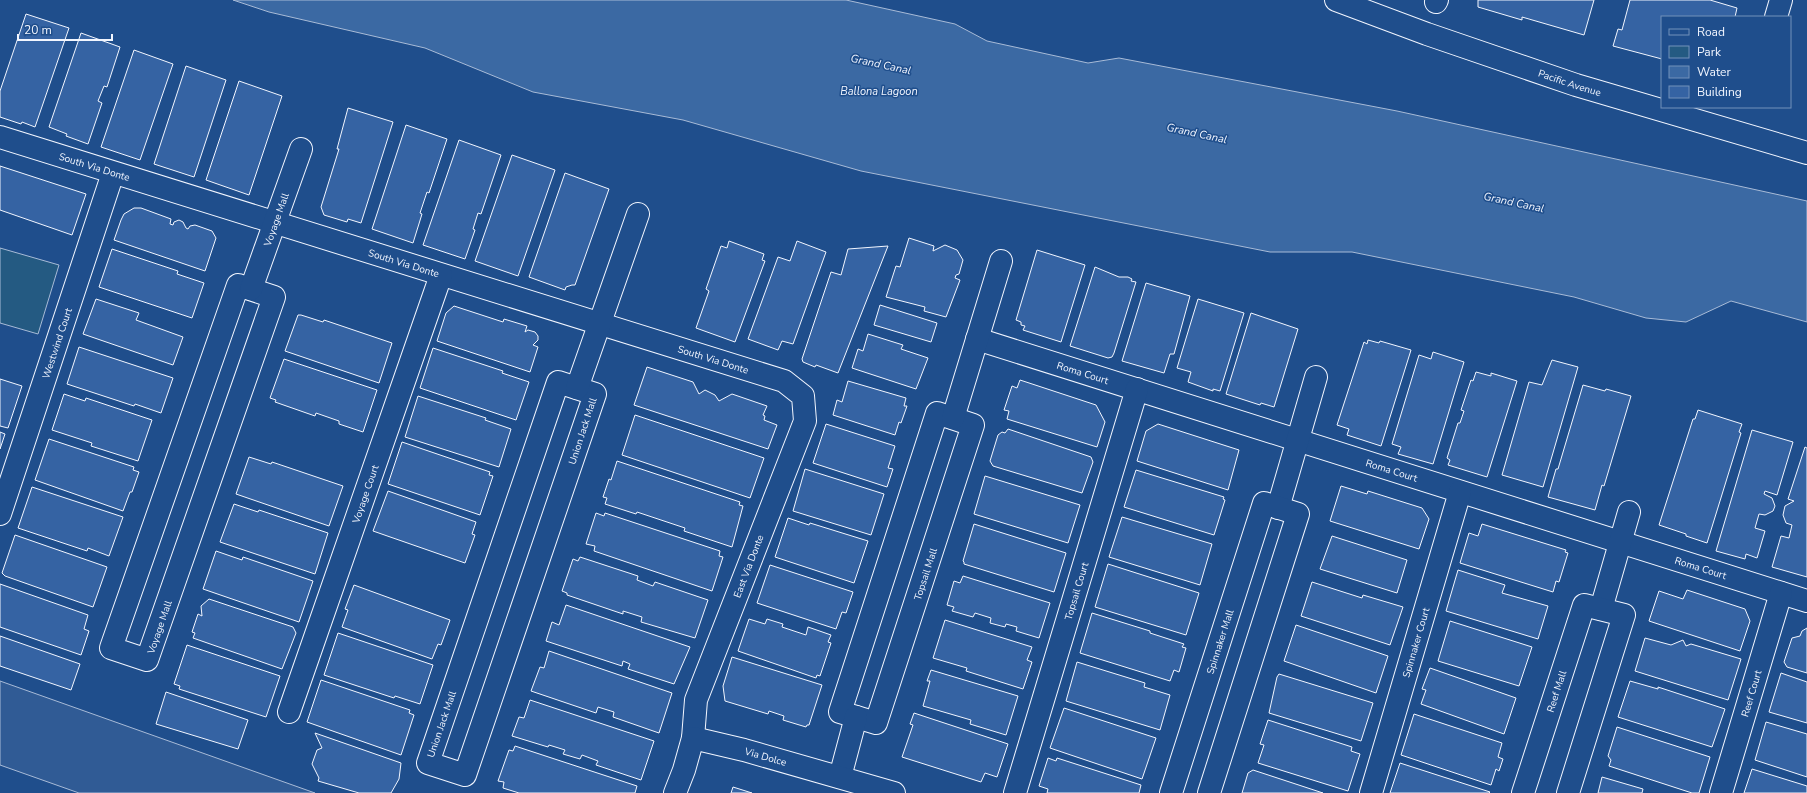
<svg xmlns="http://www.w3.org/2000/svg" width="1807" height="793" font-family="'Nunito Sans',sans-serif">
<rect width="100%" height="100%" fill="#1f4e8c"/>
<!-- green -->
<path fill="#245a82" stroke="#a8bbd7" d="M0 248 59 265 38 334 0 323Z"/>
<!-- parking -->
<path fill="#305b95" stroke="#a8bbd7" d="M0 681 315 793H79L0 765Z"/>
<!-- water -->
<path fill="#3b69a3" stroke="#a8bbd7" d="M233 0H846L955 24 987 41 1088 63 1119 58 1397 111 1807 201V322L1731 301 1686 322 1646 318 1574 297 1352 252H1270L861 171 683 120 533 92 425 48 269 12Z"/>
<!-- building -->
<g fill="#3563a3" stroke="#f2f6ff">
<path d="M1478 0H1594L1584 35 1522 17V20L1478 7Z"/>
<path d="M1630 0H1710L1737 8 1735 17H1662V59L1613 46 1618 29 1622 30Z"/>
<path d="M26 14 69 28 35 127 22 122 21 124 0 117V91Z"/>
<path d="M81 33 120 47 107 87 104 86 98 101 102 103 88 144 66 136 67 134 49 127Z"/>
<path d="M134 50 173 64 140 160 101 147Z"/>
<path d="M186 66 226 80 194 177 154 164Z"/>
<path d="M239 81 282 96 249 195 206 180Z"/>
<path d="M348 108 393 122 361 223 348 219 347 222 324 215 321 207 339 149H337Z"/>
<path d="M406 125 447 139 429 193 427 192 420 213 422 214 413 243 372 229Z"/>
<path d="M459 140 501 155 481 214 478 213 473 229 475 230 465 259 423 245Z"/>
<path d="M512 155 555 170 518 276 475 261Z"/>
<path d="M0 166 86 194 72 235 0 210Z"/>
<path d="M565 173 609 189 575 285H572L566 287 565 290 529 277Z"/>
<path d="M134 208H141L171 219 170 224 173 225 174 222 179 220 183 222 186 228 188 229 190 226 195 225 212 231 216 238 205 271 114 240 121 220 124 214Z"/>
<path d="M909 238 934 246 933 251 945 245 957 250 963 260 959 274 956 275 955 278 960 280 946 317 924 311 925 307 886 297 896 266 900 267Z"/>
<path d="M729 241 764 254 762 260 765 261 735 342 696 328 709 291 706 289 721 246 727 248Z"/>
<path d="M797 241 826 252 793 344 782 341 778 350 748 339 778 257 790 261Z"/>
<path d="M888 246 838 373 816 365 815 367 803 362 802 359 831 272 841 275 848 249Z"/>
<path d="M112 249 178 271 177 274 204 283 192 318 99 287Z"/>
<path d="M1037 250 1085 265 1061 342 1023 330 1025 326 1021 325V322L1016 320Z"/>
<path d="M1095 267 1119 277H1128L1132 279 1131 281 1136 282 1114 353 1112 357 1108 358 1070 346Z"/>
<path d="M1146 283 1190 296 1174 354H1170L1164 373 1122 361Z"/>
<path d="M96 299 139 313 136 320 183 337 173 365 83 334Z"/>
<path d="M1198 299 1244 313 1220 391 1213 389V391L1188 382 1191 372 1177 368Z"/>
<path d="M880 305 937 323 931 342 874 325Z"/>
<path d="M454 306 503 322 504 319 527 326 525 332 528 330 535 332 538 336V340L533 345 538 347 530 372 437 341 446 313Z"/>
<path d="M1251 313 1298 329 1274 407 1261 403 1260 405 1226 394Z"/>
<path d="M298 315H301L323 322 324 320 392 343 379 383 285 351Z"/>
<path d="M868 334 903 345 901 349 928 358 916 389 852 368 858 349 863 351Z"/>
<path d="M1368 340 1379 343 1380 341 1411 350 1381 446 1347 435 1349 429 1337 425 1364 342 1367 344Z"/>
<path d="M79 347 173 378 161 413 135 404 134 406 67 384Z"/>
<path d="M433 348 503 371 502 373 529 382 516 420 420 388Z"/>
<path d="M1433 352 1464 362 1433 464 1398 454 1401 447 1392 444 1419 355 1431 359Z"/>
<path d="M284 359 377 390 363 432 339 424V421L316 413 315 416 275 402 276 400 270 398Z"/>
<path d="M1552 360 1578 367 1543 487 1502 475 1529 382 1542 385Z"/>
<path d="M647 367 693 382 699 394 705 390 715 395 719 401 732 394 767 406 763 415 765 416 764 420 777 425 768 449 634 405Z"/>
<path d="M1476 372 1491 376V373L1517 381 1487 477 1448 465 1450 460 1447 458 1458 423H1460L1464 411 1461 410 1471 380 1473 381Z"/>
<path d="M0 379 22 386 8 428 0 426Z"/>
<path d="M1020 380 1096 405 1105 422 1097 447 1007 419 1009 411 1004 410 1012 386 1017 388Z"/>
<path d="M848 381 906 398 904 406H907L901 423 899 422 895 435 833 415 837 400 842 402Z"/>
<path d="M1583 385 1605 391 1606 389 1631 396 1604 486 1602 485 1595 510 1548 497 1556 469H1558Z"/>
<path d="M64 394 85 401 86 398 152 420 138 461 91 446 92 443 52 430Z"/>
<path d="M418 396 486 418 485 420 511 429 499 467 405 437Z"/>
<path d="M1698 410 1742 424 1739 432 1741 433 1707 543 1686 536V534L1659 525 1693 419H1695Z"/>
<path d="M635 415 764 458 750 498 622 455Z"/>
<path d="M826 424 895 446 888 468 893 469 887 487 813 463Z"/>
<path d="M1158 424 1239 450 1228 490 1137 461 1146 431Z"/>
<path d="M1008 429 1091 457 1093 462 1082 493 993 466 990 461 998 435 1002 432 1005 433Z"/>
<path d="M1752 430 1793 442 1777 495 1765 491 1764 494 1772 498 1775 506 1773 511 1765 515 1759 514 1755 528 1765 531 1757 558 1746 554 1745 559 1716 551Z"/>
<path d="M0 432 5 434 0 449Z"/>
<path d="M49 439 134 467 133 470 139 472 132 492H130L123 511 35 480Z"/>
<path d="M402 442 490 472 489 475 493 476 480 515 388 484Z"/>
<path d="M1805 447 1807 448V577L1772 567 1781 536 1789 538 1792 525 1786 523 1783 515 1785 506 1794 501 1788 499Z"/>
<path d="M249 457 271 464 272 462 343 486 329 526 236 494Z"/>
<path d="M617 461 740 502 739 505 743 506 732 547 684 531 685 528 637 512 636 514 605 504 607 498 603 497 609 479 611 480Z"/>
<path d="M805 469 884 494 871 535 793 511Z"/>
<path d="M1136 470 1224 497 1223 499 1225 500 1214 535 1124 507Z"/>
<path d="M985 476 1080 505 1068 543 974 514Z"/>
<path d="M1341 486 1367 494 1368 491 1422 508 1429 519 1419 549 1330 521Z"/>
<path d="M32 487 123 517 109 556 88 548 87 551 18 528Z"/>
<path d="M388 491 476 522 472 534 475 535 465 563 373 531Z"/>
<path d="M234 504 258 512 259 510 328 533 315 574 220 542Z"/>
<path d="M596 513 604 516 605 513 720 551 719 556 723 557 712 591 594 551 595 546 586 544Z"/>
<path d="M1122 517 1212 544 1200 585 1109 557Z"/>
<path d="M788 518 809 525 810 523 868 541 854 583 775 557Z"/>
<path d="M974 524 1066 553 1054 592 964 564V562L963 561Z"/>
<path d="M1482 524 1566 550 1565 552 1568 553 1559 582 1556 581 1553 592 1460 563 1469 533 1478 536Z"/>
<path d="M15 535 107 567 93 607 5 576 2 573Z"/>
<path d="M1332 536 1407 560 1397 593 1320 569Z"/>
<path d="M216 551 242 560 243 557 313 581 299 622 203 589Z"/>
<path d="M580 557 638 576 637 580 653 586 655 582 708 600 695 638 641 622 642 617 623 611V614L567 595V593L562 591 573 559 578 561Z"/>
<path d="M1108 564 1199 593 1186 635 1095 607Z"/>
<path d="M770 565 853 592 846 613 842 612 836 629 757 603Z"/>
<path d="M1458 570 1505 585 1502 593 1548 606 1538 639 1446 611Z"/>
<path d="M963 576 1050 603 1039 638 1016 631 1017 627 1006 624 1005 627 990 623 991 618 975 613 973 617 952 611 954 607 947 605 954 581 960 583Z"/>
<path d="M1312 582 1362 598 1363 595 1403 607 1390 645 1301 616Z"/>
<path d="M0 584 88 615 84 629 89 631 81 655 0 627Z"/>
<path d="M354 585 450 620 441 645 438 644 432 659 342 627 348 610 345 609Z"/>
<path d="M1687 590 1745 609 1750 621 1740 651 1649 621 1659 591 1683 599Z"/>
<path d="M209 599 293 627 296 633 282 669 193 638 195 633 192 632 198 614 202 616 201 606Z"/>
<path d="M566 605 690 647 674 684 628 669 630 664 623 661 622 666 546 641 552 622 559 625Z"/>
<path d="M1092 613 1150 631V633L1184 644 1182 647 1186 648 1179 672 1174 670 1170 681 1080 653Z"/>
<path d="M749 619 765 624 767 619 783 624 782 627 806 635 808 627 831 635 828 642 831 643 820 676 817 675 816 678 738 651Z"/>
<path d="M945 620 1032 647 1027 660 1032 662 1023 689 966 671 967 668 933 658Z"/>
<path d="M1450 621 1532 647 1519 686 1438 661Z"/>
<path d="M1296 625 1388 656 1376 693 1284 661Z"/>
<path d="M1807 628V673L1787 667 1784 662 1792 638 1800 636 1802 631Z"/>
<path d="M338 633 433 665 420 704 395 696 394 698 324 675Z"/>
<path d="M0 636 80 664 71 690 0 666Z"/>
<path d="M1645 638 1671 645 1683 640 1686 646 1691 644 1741 659 1728 700 1635 671Z"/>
<path d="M187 645 280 676 266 717 179 689 180 686 174 684Z"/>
<path d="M549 651 672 693 659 733 613 717 614 712 598 707 596 713 531 691 540 667 544 668Z"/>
<path d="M732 657 822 685 809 725H807L806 727 783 720 784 716 769 711 768 714 725 701 723 686Z"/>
<path d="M1077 662 1145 683 1144 687 1170 695 1160 730 1066 701Z"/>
<path d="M1430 668 1516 698 1504 734 1421 704 1426 690 1422 689Z"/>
<path d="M931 670 1018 696 1006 735 970 724 971 720 923 706 930 681H927Z"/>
<path d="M1781 673 1807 682V723L1769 712Z"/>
<path d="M1279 674 1373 703 1361 741 1269 713 1277 677Z"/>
<path d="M321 680 410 710 409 713 414 715 401 755 307 722Z"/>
<path d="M1630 681 1658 689V687L1725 709 1712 747 1618 717Z"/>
<path d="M166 692 248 720 238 749 156 724Z"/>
<path d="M530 700 654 741 641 780 596 765 598 761 582 755 580 759 563 754 565 750 549 745 548 747 512 736 519 717 524 718Z"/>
<path d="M1064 708 1156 738 1142 779 1050 748Z"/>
<path d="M914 713 1008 744 997 777 985 773 981 782 902 757 913 725 910 724Z"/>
<path d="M1414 714 1502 743 1498 757 1503 759 1499 771 1496 769 1491 785 1401 755Z"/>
<path d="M1268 720 1352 747 1351 751 1360 754 1348 791 1258 763 1264 745 1260 744Z"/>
<path d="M1766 722 1807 734V777L1755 760Z"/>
<path d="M1617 727 1710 757 1699 793H1692L1609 766 1611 760 1608 756Z"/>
<path d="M315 733 401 763 399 779 391 793H359L318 781 319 778 312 764 317 750 322 748Z"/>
<path d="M515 746 637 786 635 793H519L503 788 504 782 498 781 509 750 513 751Z"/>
<path d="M1048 758 1056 761 1057 758 1141 785 1139 793H1047L1048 789 1039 786Z"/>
<path d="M1400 763 1490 792 1489 793H1390Z"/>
<path d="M1752 769 1807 786V793H1744Z"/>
<path d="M1253 770 1323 793H1242L1248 773Z"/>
<path d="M1602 777 1643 789 1642 793H1598Z"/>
<path d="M733 787 752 793H731Z"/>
</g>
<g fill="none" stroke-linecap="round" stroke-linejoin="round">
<!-- street casing -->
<g stroke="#f2f6ff" stroke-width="24">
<g id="street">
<path d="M1436 2 1437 0"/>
<path d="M1776 17 1781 0"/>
<path id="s1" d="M0 137 784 381 803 396 805 421 696 700 693 738"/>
<path d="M238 285 274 297 147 660 111 648Z"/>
<path id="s2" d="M251 289 301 149"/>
<path id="s3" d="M977 339 1807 601"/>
<path d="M558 382 595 394 465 775 428 763Z"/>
<path d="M577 388 638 214"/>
<path d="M937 413 973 425 876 723 840 712Z"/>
<path d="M953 418 1001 261"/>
<path d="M1278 508 1316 377"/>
<path id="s4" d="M0 514 113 173"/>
<path d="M1601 609 1629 512"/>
<path id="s5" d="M289 712 441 275"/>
<path d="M840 777 856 717"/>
<path id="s6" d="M675 793 684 770 693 738 744 750 894 793"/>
<path id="s7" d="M1015 793 1137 389"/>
<path id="s8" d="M1171 793 1264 503 1298 514 1209 793"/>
<path id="s9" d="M1371 793 1460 492"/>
<path id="s10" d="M1523 793 1584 605 1624 615 1568 793"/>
<path id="s11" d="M1721 793 1781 593"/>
</g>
</g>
<!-- secondary casing -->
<g stroke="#f2f6ff" stroke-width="24">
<g id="secondary">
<path id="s12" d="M1336 0 1427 34 1576 85 1807 153"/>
</g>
</g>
<!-- street -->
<use href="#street" stroke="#1f4e8c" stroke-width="22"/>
<!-- secondary -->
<use href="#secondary" stroke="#1f4e8c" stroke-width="22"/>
</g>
<g text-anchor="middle" stroke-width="3" stroke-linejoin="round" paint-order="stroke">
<!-- street labels -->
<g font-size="10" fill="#f2f6ff" stroke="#1f4e8c">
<text dy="4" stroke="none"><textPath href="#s12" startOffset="248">Pacific Avenue</textPath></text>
<text dy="4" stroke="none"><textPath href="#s1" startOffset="99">South Via Donte</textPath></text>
<text dy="4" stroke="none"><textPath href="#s2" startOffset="74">Voyage Mall</textPath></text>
<text dy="4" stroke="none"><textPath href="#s1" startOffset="423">South Via Donte</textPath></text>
<text dy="4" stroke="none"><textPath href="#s4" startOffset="180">Westwind Court</textPath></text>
<text dy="4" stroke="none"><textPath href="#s1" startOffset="747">South Via Donte</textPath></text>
<text dy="4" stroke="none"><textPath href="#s3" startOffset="111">Roma Court</textPath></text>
<text transform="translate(582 431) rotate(-72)" y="4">Union Jack Mall</text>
<text dy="4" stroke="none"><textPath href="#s3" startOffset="435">Roma Court</textPath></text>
<text dy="4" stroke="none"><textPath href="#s5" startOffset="231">Voyage Court</textPath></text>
<text transform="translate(748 566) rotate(-69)" y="4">East Via Donte</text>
<text dy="4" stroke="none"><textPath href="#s3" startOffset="759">Roma Court</textPath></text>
<text transform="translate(925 574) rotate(-72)" y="4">Topsail Mall</text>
<text dy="4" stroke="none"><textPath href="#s7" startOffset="211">Topsail Court</textPath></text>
<text transform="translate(159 627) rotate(-71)" y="4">Voyage Mall</text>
<text dy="4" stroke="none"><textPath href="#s8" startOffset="159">Spinnaker Mall</textPath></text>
<text dy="4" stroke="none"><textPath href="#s9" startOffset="157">Spinnaker Court</textPath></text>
<text dy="4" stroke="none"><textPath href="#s10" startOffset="107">Reef Mall</textPath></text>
<text dy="4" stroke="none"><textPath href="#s11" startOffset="104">Reef Court</textPath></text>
<text transform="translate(441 724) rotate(-71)" y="4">Union Jack Mall</text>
<text dy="4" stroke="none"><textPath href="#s6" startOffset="133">Via Dolce</textPath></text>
</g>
<!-- water labels -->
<g font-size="11" font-style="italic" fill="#f2f6ff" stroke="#1f4e8c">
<text transform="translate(881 64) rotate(12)" y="4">Grand Canal</text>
<text x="879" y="95">Ballona Lagoon</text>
<text transform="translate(1197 133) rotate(12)" y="4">Grand Canal</text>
<text transform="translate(1514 202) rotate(12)" y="4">Grand Canal</text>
</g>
</g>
<!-- legend -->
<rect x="1661" y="16" width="130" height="92" fill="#1f4e8c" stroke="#7391ba"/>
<rect x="1669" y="29" width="20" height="6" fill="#1f4e8c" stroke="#7391ba"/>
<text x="1697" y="36" font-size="12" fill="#f2f6ff">Road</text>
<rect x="1669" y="46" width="20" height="12" fill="#245a82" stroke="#7391ba"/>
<text x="1697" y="56" font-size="12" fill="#f2f6ff">Park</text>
<rect x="1669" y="66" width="20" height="12" fill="#3b69a3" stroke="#7391ba"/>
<text x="1697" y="76" font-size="12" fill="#f2f6ff">Water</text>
<rect x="1669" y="86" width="20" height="12" fill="#3563a3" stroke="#7391ba"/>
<text x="1697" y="96" font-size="12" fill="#f2f6ff">Building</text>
<!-- scale -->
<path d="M18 34v6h94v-6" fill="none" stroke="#f2f6ff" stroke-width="2"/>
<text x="24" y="34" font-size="12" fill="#f2f6ff" stroke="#1f4e8c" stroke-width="3" paint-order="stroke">20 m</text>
</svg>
